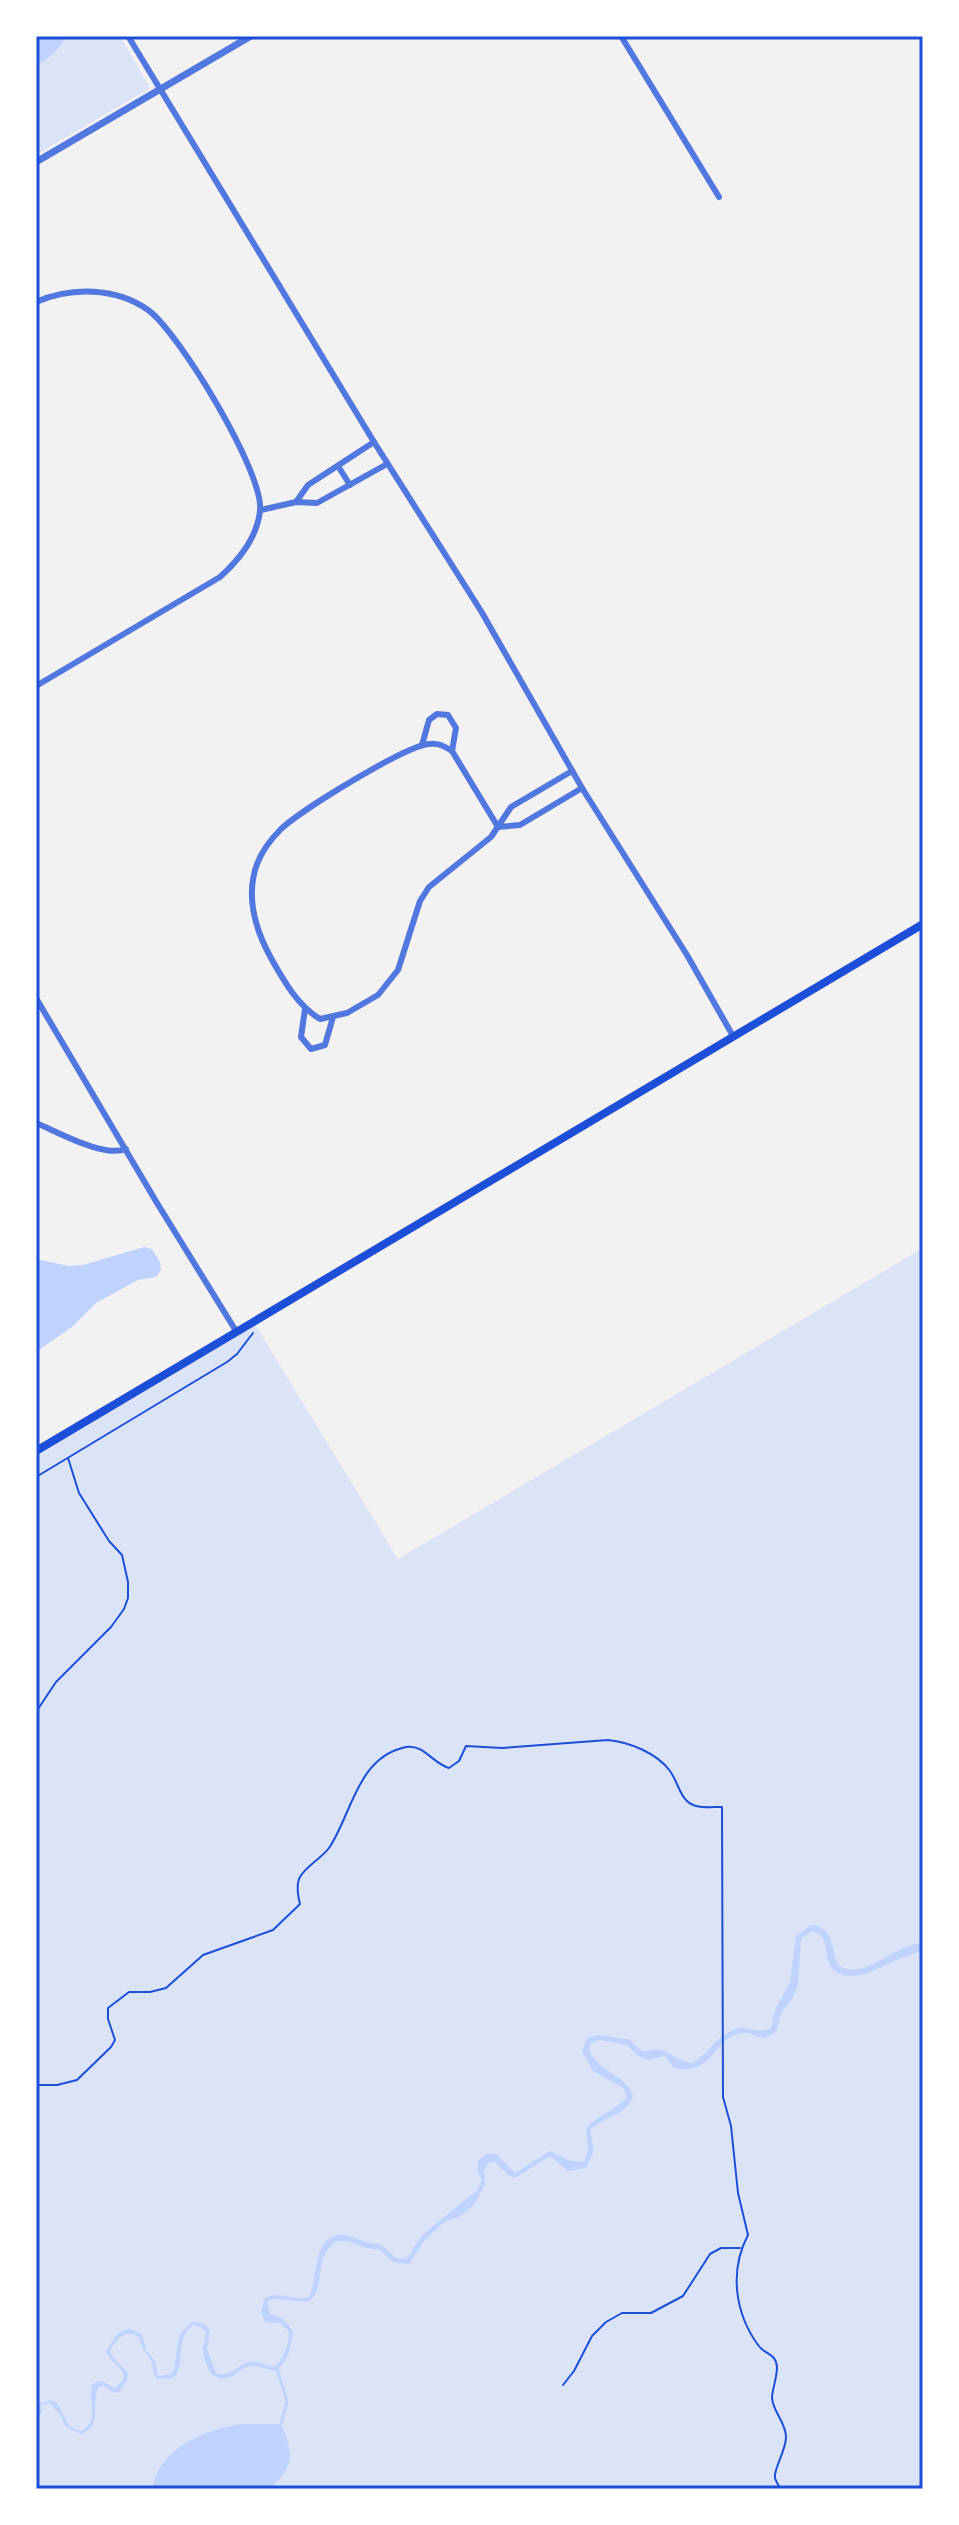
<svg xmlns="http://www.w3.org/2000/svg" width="959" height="2525" font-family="'Noto Serif',serif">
<rect width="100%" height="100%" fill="#f2f2f2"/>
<!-- green -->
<g fill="#dbe4f7">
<path d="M36 36H120L150 88 36 155Z"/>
<path d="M923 1248V2489H36V1451L253 1321 398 1559Z"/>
</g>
<!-- water -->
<g fill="#bfd3fe">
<path d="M36 36 65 37C59 50 49 59 36 65Z"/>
<path d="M144 1247 152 1249 160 1262 161 1270 156 1277 138 1280 96 1303 72 1327 36 1352V1259L69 1266 83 1265Z"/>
<path d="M811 1925C843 1927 825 1965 847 1969 871 1974 897 1944 923 1943V1952C897 1953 859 1989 835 1971 820 1960 834 1937 812 1931L801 1939 798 1985 792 1999 781 2013 776 2032 764 2038C758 2037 751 2033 745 2033 712 2034 716 2079 673 2067L665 2056 647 2060 638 2056 627 2045 599 2040 591 2043 589 2049C597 2072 626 2074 633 2096 627 2116 604 2116 590 2130L594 2151 586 2168 568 2171 550 2156 515 2178 508 2175 495 2162 488 2163 484 2172 485 2184 475 2204 459 2217 445 2221 425 2240 409 2264 393 2262 379 2249C363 2251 350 2237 335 2242 312 2263 327 2281 311 2300 296 2305 282 2295 267 2301L270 2314 283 2319 293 2331C292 2346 288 2363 275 2371 267 2370 258 2365 250 2366 241 2367 236 2376 228 2378 211 2383 205 2364 203 2350 203 2344 206 2338 206 2332L203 2328 193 2325C173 2341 187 2360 174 2378L157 2379C151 2373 155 2368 151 2361 145 2350 143 2352 139 2337 126 2328 117 2339 110 2350L111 2355 128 2373 127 2380 119 2392 114 2393 103 2385 98 2388C91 2405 103 2426 81 2434L66 2427 60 2414 50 2403 41 2405 42 2411 36 2422 37 2404 51 2400 57 2403 70 2427 81 2431C101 2421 87 2401 92 2385 102 2377 106 2384 114 2389L124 2379C125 2367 109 2362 106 2351L118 2333 129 2329 142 2334 146 2350 155 2361 158 2376 171 2374 174 2371 179 2335 192 2322 205 2324 210 2331 207 2349 216 2373C232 2379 238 2361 254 2362 260 2362 268 2366 274 2367 284 2360 289 2344 289 2332L281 2323 265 2322 261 2312 264 2299C278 2290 294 2301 309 2297 319 2280 311 2233 343 2235 357 2236 366 2245 380 2244L396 2258 407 2259 421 2236 477 2190 482 2180 477 2171 478 2161 487 2154H496L515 2173 550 2151 570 2161 584 2162 588 2150 586 2128C597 2115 617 2110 627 2097L623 2088 593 2071 582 2051 587 2038C601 2031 614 2039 629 2039L643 2052C669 2044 670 2060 692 2063 709 2054 715 2037 733 2030 747 2024 758 2035 771 2028L775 2010 790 1982 796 1936Z"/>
<path d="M243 2424H281C294 2455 295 2464 270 2489H152C154 2483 155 2476 158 2471 172 2443 214 2427 243 2424Z"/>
</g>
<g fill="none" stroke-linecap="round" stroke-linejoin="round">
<!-- stream -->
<path stroke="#bfd3fe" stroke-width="3" d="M277 2368 287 2401 281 2424"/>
<!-- path -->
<g stroke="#1d4ed8" stroke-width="2">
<path d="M36 1477 227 1362 237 1354 253 1333"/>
<path d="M36 1712 56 1682 111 1627 124 1609 128 1598V1582L122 1555 109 1541 79 1493 68 1458"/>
<path d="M36 2085H57L77 2080 111 2047 115 2040 108 2019V2008L129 1992H150L166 1988 203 1955 273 1930 300 1904C298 1896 296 1887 299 1879 304 1867 321 1859 329 1848 352 1814 357 1757 406 1747 424 1744 432 1763 449 1768L459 1761 466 1746 502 1748 608 1740C629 1742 657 1753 670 1771 679 1783 680 1802 696 1806 704 1808 714 1807 722 1807L723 2097 731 2126 738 2193 748 2235C729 2271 735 2313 758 2345 765 2355 776 2353 777 2367 777 2377 773 2387 772 2397 772 2411 786 2422 786 2437 786 2451 773 2470 775 2478 776 2482 779 2485 780 2489"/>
<path d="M563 2385 574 2371 592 2336 606 2322 622 2313H651L683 2296 710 2254 721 2248H740"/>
</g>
<!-- minor -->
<g stroke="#5277de" stroke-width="6">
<path d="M128 36 374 442 481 611 582 788 687 955 733 1036"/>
<path d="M621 36 719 197"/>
<path d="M36 302C71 287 116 287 148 310 178 331 265 474 260 511 257 538 239 560 220 577L36 686"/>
<path d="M338 466 350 485"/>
<path d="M296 502 308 485 374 442"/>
<path d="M261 510 296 502 317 503 387 464"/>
<path d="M422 745 429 720 437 714 448 715 456 728 452 751"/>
<path d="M498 827 452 751C444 746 439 743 429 744 405 746 301 810 281 829 271 839 262 851 257 864 245 897 255 929 271 958 284 981 297 1005 320 1019L347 1013 378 995 398 970 420 901 429 887 491 837 511 807 572 771"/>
<path d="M498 827 520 825 582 788"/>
<path d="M36 998 157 1203 236 1331"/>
<path d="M305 1009 301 1037 311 1049 325 1045 333 1017"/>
<path d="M36 1123C58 1132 104 1158 126 1149"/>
</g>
<!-- tertiary -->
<path stroke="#5277de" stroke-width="7" d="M36 162 251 36"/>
<!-- secondary -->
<path stroke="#1d4ed8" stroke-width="8" d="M36 1451 923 924"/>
</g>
<!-- border -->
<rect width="959" height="2525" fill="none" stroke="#ffffff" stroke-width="76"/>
<rect x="38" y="38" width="883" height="2449" fill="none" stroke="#1d4ed8" stroke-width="3"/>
</svg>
